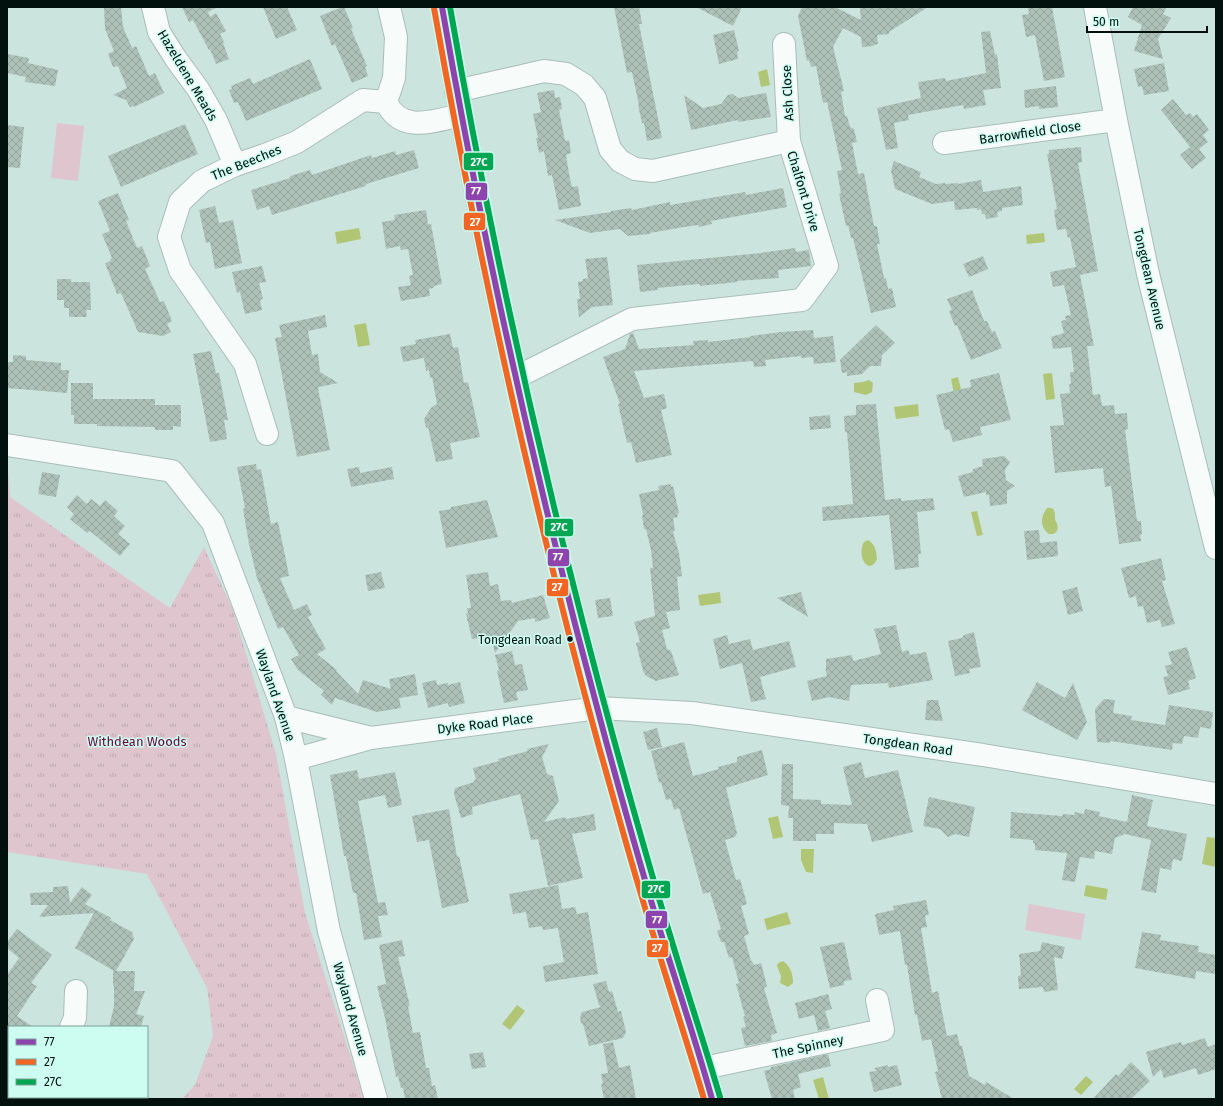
<svg xmlns="http://www.w3.org/2000/svg" width="1223" height="1106" font-family="'Fira Sans',sans-serif">
<defs>
<pattern id="park-tufts" width="24" height="20" patternUnits="userSpaceOnUse"><rect width="24" height="20" fill="#dfc5ce"/><path d="M3 7l-1-3M5 7V3M7 7l1-3M15 17l-1-3M17 17v-4M19 17l1-3" fill="none" stroke="#bea8b0"/></pattern>
<pattern id="building-cross-hatch" width="8" height="8" patternUnits="userSpaceOnUse"><rect width="8" height="8" fill="#adc1b9"/><path d="M0 0l8 8M0 8l8-8" fill="none" stroke="#93a59e"/></pattern>
</defs>
<rect width="100%" height="100%" fill="#cbe5de"/>
<!-- park -->
<path fill="url(#park-tufts)" d="M7 452 10 497 170 608 204 547 233 610 276 754 305 913 364 1099H182L195 1085 213 1036 207 988 147 874 7 852Z"/>
<!-- pitch -->
<g fill="#dfc5ce">
<path d="M57 123 84 126 78 181 51 178Z"/>
<path d="M1029 904 1085 914 1081 940 1025 930Z"/>
</g>
<!-- water -->
<g fill="#b0c674">
<path d="M767 69 770 85 761 87 758 72Z"/>
<path d="M359 228 361 239 337 244 335 232Z"/>
<path d="M1044 233 1045 242 1027 244 1026 235Z"/>
<path d="M366 323 370 345 358 347 354 325Z"/>
<path d="M1052 373 1055 399 1046 400 1043 374Z"/>
<path d="M958 377 963 397 955 399 951 379Z"/>
<path d="M869 380 873 383 872 392 866 395 854 392V383L863 382Z"/>
<path d="M918 404 919 416 896 419 894 407Z"/>
<path d="M1047 508C1056 506 1055 514 1055 520 1060 527 1058 535 1049 534 1040 527 1040 517 1047 508Z"/>
<path d="M977 511 983 535 977 536 971 512Z"/>
<path d="M868 540C876 545 876 551 877 559 869 577 856 556 864 542Z"/>
<path d="M720 592 721 603 700 606 698 595Z"/>
<path d="M778 816 783 837 773 839 768 818Z"/>
<path d="M1207 837 1216 838V867L1202 864Z"/>
<path d="M801 849H814L813 873 806 872 801 860Z"/>
<path d="M1086 885 1108 889 1106 900 1084 896Z"/>
<path d="M787 912 791 924 767 930 764 919Z"/>
<path d="M783 961C791 967 793 974 793 983L788 987 780 983 781 976 777 966 778 963Z"/>
<path d="M517 1005 525 1011 510 1030 502 1024Z"/>
<path d="M1086 1076 1093 1082 1081 1095 1074 1089Z"/>
<path d="M823 1077 829 1099H819L813 1080Z"/>
</g>
<!-- building -->
<g fill="url(#building-cross-hatch)">
<path d="M104 7H121L123 27 132 48 136 46 149 76 155 73 164 93 134 107V106L130 107 126 100 113 95 127 88 118 66 113 67 108 54 114 51 105 29Z"/>
<path d="M182 7H218L208 12 210 17 216 13 226 31 220 34 224 42 223 43 229 59 216 64 210 49 209 50 193 20 189 22Z"/>
<path d="M263 7H287L297 30 276 39Z"/>
<path d="M342 7H344L353 28 351 29 367 66 365 67 368 76 352 83 335 44 332 46 320 16Z"/>
<path d="M614 7H639L642 24H639L662 138 647 141 644 123H642L638 105H639L632 72 627 73Z"/>
<path d="M696 7H742L733 26Z"/>
<path d="M802 7H835L861 20 860 8 874 7H928L889 32V34L877 35 878 44 873 45 874 46 862 47 861 37 843 28 833 47 844 91 841 92 845 116H847L850 127 854 129 857 142 852 143 858 174 864 173 874 226H877L880 244H877L884 278H886L888 289 892 288 896 307 871 313 853 238H851L848 225 846 226 839 194 841 193 837 171 842 170 827 102 823 103 816 66 811 67 809 60 807 61 798 16Z"/>
<path d="M1028 7H1052L1065 77 1044 81 1035 35 1026 37 1022 15 1029 14Z"/>
<path d="M1133 7H1167L1163 14 1171 18 1158 39 1163 59 1134 51 1142 25 1128 17Z"/>
<path d="M734 30 739 51 737 52 738 59 719 64 713 35Z"/>
<path d="M990 31 995 55 997 54 1001 88 983 90 986 105 964 109 963 105 908 115 909 120 894 123 898 148 886 150 877 108 921 98 918 82 945 78 946 81 986 73 981 32Z"/>
<path d="M7 54 29 58 28 63 58 70 55 86 25 82 26 77 7 73Z"/>
<path d="M310 59 322 89 246 121 238 102 234 103 229 90 232 89 231 86 250 78 253 84Z"/>
<path d="M1164 63 1169 91 1144 95 1142 86 1138 87 1134 69Z"/>
<path d="M1056 86 1058 107 1039 109V106L1025 108 1024 90Z"/>
<path d="M554 90 555 98 560 97 562 109 559 110 565 141 569 140 571 153 566 155 570 179 572 187 578 186 581 206 559 210 552 175 548 176 544 151 539 153 536 138H538L533 114 541 112 537 93Z"/>
<path d="M766 93 771 117 738 122V120L691 130 684 95 703 108 721 104 728 95 733 94 738 98Z"/>
<path d="M1173 99 1186 115 1190 113 1193 117 1197 114 1209 130 1203 135 1208 142 1199 149 1206 158 1192 169 1180 155 1190 147 1161 110Z"/>
<path d="M185 124 198 154 121 187 108 156Z"/>
<path d="M7 125 24 127 20 168 7 167Z"/>
<path d="M1081 147 1082 162 1078 163 1098 271 1080 275 1094 346H1087L1093 395 1100 394 1102 406 1114 405 1115 414 1127 413 1128 429 1125 430 1137 521H1141L1142 534 1140 535 1141 541 1119 544 1111 486 1105 487 1103 468 1055 473 1050 426 1064 425 1060 394 1070 393 1069 384H1071L1070 372H1074L1071 347 1053 349 1051 337 1064 333 1061 321 1066 320 1065 316 1071 315 1064 285 1053 287 1050 272 1076 267 1070 237 1068 238 1066 229 1057 230 1054 210 1057 209 1047 154H1049V150Z"/>
<path d="M414 150 419 168 366 184V186L272 215 269 206 257 210 251 190 290 178V176L310 170 312 175 371 155 372 158 395 151 396 155Z"/>
<path d="M894 161 921 172 919 177 936 184 945 183V184L958 183V184L981 180 983 192 1021 186 1023 205 1002 208V211L997 212 998 217 986 219 985 214H982L981 209 977 210V208L955 210 954 201 932 204 895 189 891 170Z"/>
<path d="M783 188 787 207 711 221 712 224 699 227 698 225 678 228 650 233V234L628 236 620 229 590 233 555 220 611 212V211L631 208 632 210 670 202V205L745 192 746 195Z"/>
<path d="M118 193 129 220 126 221 137 248 142 246 150 266 145 269 160 302 164 301 172 321 167 324 171 332 163 336 138 332 121 293 117 294 105 263 111 261 110 259 112 258 102 234 110 231 98 201Z"/>
<path d="M215 206 219 223 233 220 242 263 215 269 210 242 206 243 199 210Z"/>
<path d="M426 210 428 224H431L442 284 434 286 433 288 429 289 430 296 401 301 398 287 411 285 409 276 413 275 408 249 401 250 400 246 386 249 382 222 395 220 394 215Z"/>
<path d="M795 248 796 252 809 250 811 266 778 270 779 278 737 281V282L700 286V284L688 285 657 288 658 290 640 292 637 265 761 253Z"/>
<path d="M983 256 988 269 969 277 963 264Z"/>
<path d="M607 257 613 305 592 307 579 317 577 299H580L578 282 583 281V279L588 278 585 259Z"/>
<path d="M262 266 266 282 259 283 263 299 260 300 262 310 245 314 240 292 237 293 232 272Z"/>
<path d="M57 279H71V282H90L91 310H86L87 317H69V308H64V300H57Z"/>
<path d="M972 290 984 321H987L992 332 995 331 1002 348 971 360 957 325 955 326 949 311 952 310 947 299Z"/>
<path d="M325 315 327 327 308 331 312 355 318 354 320 372 338 383 319 387 318 388 330 450 297 457 275 338 282 337 279 325Z"/>
<path d="M876 325 895 343 882 355 881 366H870L862 374 847 376V372L842 373 840 360Z"/>
<path d="M813 330 814 338 833 336 836 362 814 364 813 357 801 358V356L765 360 766 366 754 367 753 361 634 371 644 398 664 394 667 408 661 410 672 455 636 463 631 442 627 443 618 404H620L603 357 625 349 630 334 633 333 639 349 694 345 693 341 708 340V342L751 337 750 336 781 332Z"/>
<path d="M450 334 453 348 458 347 464 383 468 382 480 437 450 443 453 459 436 462 428 427 426 428 424 419 431 408 437 404 432 377 430 378 429 370 426 371 424 358 403 362 400 347 416 344 415 340Z"/>
<path d="M211 351 216 373H219L228 420H224L227 439 210 442 193 354Z"/>
<path d="M13 355 26 356V360L61 363V370H69L67 393 7 388V362H13Z"/>
<path d="M999 373 1011 420 980 427 982 435 953 442 949 429 945 430 936 395 971 387 970 380Z"/>
<path d="M71 383H93V399H155V405H181V427L173 426V430H155V427L97 426V424H74V415H71Z"/>
<path d="M876 404 885 500 901 498V501L933 498 935 510 917 512 921 554H918L919 567 895 570 889 515 823 521 822 507 853 504 847 432H845L844 416 856 415V405Z"/>
<path d="M830 415 831 428 810 430 809 417Z"/>
<path d="M1004 456 1010 462 1005 470 1006 480 1015 486 1007 491V504L990 506 989 495H986V492L964 497 958 476 973 472V469L983 466 982 459Z"/>
<path d="M256 464 257 470 261 469 271 524 278 522 286 560 289 576 280 578 294 610 307 604 312 615 308 617 326 649 317 654 337 670 336 671 358 694 363 680 391 689 389 679 415 674 418 695 399 698 401 708 377 712 335 698 332 705 321 695 324 691 298 670 291 659 299 655 283 627 278 629 257 578 249 544 243 509 245 508 237 467Z"/>
<path d="M359 467 360 473 392 467 394 479 351 487 347 469Z"/>
<path d="M42 472 60 475 56 497 38 494Z"/>
<path d="M671 484V487L673 486 679 513 677 514 678 517 673 518 675 530 673 532 679 553 682 576 677 577 680 610 666 612 670 628 662 630 667 649 671 651 679 675 656 681 646 676 643 671 636 643 640 642 634 622 655 616 650 568H653L651 550 646 529H644L642 516 643 515 639 494 659 490 658 486Z"/>
<path d="M77 495 87 504 91 499 100 506 105 500 118 511 114 516 125 526 118 534 130 544 120 556 90 531 87 533 70 519 74 514 67 507Z"/>
<path d="M487 500 498 537 446 548 439 511 451 509V507Z"/>
<path d="M1039 530 1040 543 1057 541 1058 556 1027 560 1024 531Z"/>
<path d="M1161 558 1166 580 1162 581 1175 624 1162 627 1160 620 1147 623 1143 606 1138 607 1136 596 1129 598 1121 568Z"/>
<path d="M381 572 385 588 368 591 365 575Z"/>
<path d="M488 572 490 586 498 584 501 601 511 600 512 603 543 595 550 618 535 622V618L518 621 495 653 491 636 472 639 466 614 468 613 467 608H471L466 575Z"/>
<path d="M1077 587 1083 611 1068 615 1062 591Z"/>
<path d="M801 592 808 617 777 598Z"/>
<path d="M610 598 613 616 598 618 595 600Z"/>
<path d="M896 625 902 652 908 650 910 655 926 652 933 680 889 688 888 683 851 685 849 701 829 697 812 701 807 681 827 676 825 668 826 669V659L852 655 853 661 881 654 874 629Z"/>
<path d="M974 632 981 667 969 669 970 673 955 676 948 641 962 638 964 635Z"/>
<path d="M727 635 729 644 750 639 753 650 789 641 796 667 760 677 766 699 751 702 742 663 720 669 713 639Z"/>
<path d="M1187 647 1196 678 1188 681 1190 689 1168 695 1163 677 1168 676 1165 666 1172 664 1168 652Z"/>
<path d="M512 651 515 665 522 664 528 690 516 692 518 700 504 703 497 671 499 670 495 655Z"/>
<path d="M436 680 437 685 448 683V685L460 682 465 703 449 707 448 703 428 708 422 683Z"/>
<path d="M1037 682 1065 698 1073 683 1087 722 1077 740 1022 710Z"/>
<path d="M1104 699 1115 700 1113 713 1132 716 1131 720 1165 725 1169 705 1213 712 1211 729 1200 727 1198 738 1184 736 1182 744 1173 743 1172 750 1110 741V743L1097 742 1095 709Z"/>
<path d="M927 700H938L943 721 925 720Z"/>
<path d="M657 728 662 747 648 750 643 732Z"/>
<path d="M684 742 693 776 719 769 718 767 737 762V757L762 750 768 775 726 788 737 833 735 837 725 840 736 880 740 879 747 904 741 906 749 934 744 936 751 961H752L754 965 761 963 767 986 764 988 777 1033 771 1035 772 1041 745 1046 741 1028 746 1027 743 1017 745 1016 736 984 739 983 732 957 729 958 724 942H721L717 931 721 929 710 892 703 894 679 808 674 810 671 799 666 800 661 782 659 783 651 751Z"/>
<path d="M549 744 542 757 547 774 553 776 559 801 544 822 565 817 566 819 594 814 596 830 572 834 583 878 548 886 538 839 531 840 520 794 472 807 473 814 461 818 454 794 455 788 474 782V780H476L473 768 499 761 498 759 528 751 527 749Z"/>
<path d="M861 762 865 778 898 770 913 832 872 842 867 824 834 823V834H816V841H793V818H788L789 806 781 805 782 764H793V799L821 800V804L852 805 843 767Z"/>
<path d="M357 770 359 779 395 772 402 805 388 808 385 795 358 801 378 903 385 902 388 915 378 916 382 937 364 940 356 893H353L346 856H344L330 775Z"/>
<path d="M1132 795 1153 800 1147 826 1187 834 1182 861 1173 859 1171 870 1160 868 1156 893 1141 890 1151 840 1125 834 1115 838 1112 854 1095 851 1094 859 1080 857 1075 882 1062 880 1067 853 1035 850V844L1033 843V840L1010 838 1011 812 1062 816 1063 814 1074 815 1075 812 1084 814 1085 809 1100 812 1099 816 1127 822Z"/>
<path d="M929 797 975 807 969 837 955 834 948 837 940 829 923 826Z"/>
<path d="M449 809 457 857 459 856 469 902 442 908 429 840 417 842 412 816Z"/>
<path d="M558 885 562 909 575 907 577 914 588 912 598 974 545 982 543 966 564 962 558 928 543 930 542 926 529 928 526 912 513 914 509 894Z"/>
<path d="M68 886 70 903 82 887 92 895 85 904 111 918 110 920 132 932 134 939 116 971H135L134 991H145L136 1014 144 1016 141 1027H109L114 1006V986L113 985V971H114L75 948 94 913 39 917 48 905H31L30 893 53 892V887Z"/>
<path d="M926 900 929 915H925L927 927 921 928 932 993 938 991 947 1036 957 1034 960 1046H962L969 1076 985 1085 986 1082 1014 1099H942L935 1072 938 1071 931 1039 922 1041 917 1015H915L907 965H905L900 931 879 935 875 914 894 910 893 906Z"/>
<path d="M17 929 52 955 31 983 37 986 17 1016 33 1027H9L7 1030V975L19 958 7 948V942Z"/>
<path d="M1142 932 1161 935 1160 940 1199 946 1198 952 1216 955V974L1196 971 1195 979 1135 968Z"/>
<path d="M402 940 405 956 398 957 410 1006H408L413 1033 420 1032 426 1068H429L432 1086 435 1085 438 1099H405L403 1088H401L398 1076 396 1077 385 1018 377 986 386 984 379 945Z"/>
<path d="M844 942 852 980 844 981V985L830 988 820 947Z"/>
<path d="M1042 942 1065 947 1062 959 1054 957 1058 990 1044 992 1043 987 1019 989 1018 976 1021 975 1019 954 1040 951Z"/>
<path d="M606 981 609 992 612 991 618 1012 621 1011 626 1032 623 1038 589 1046 583 1024 581 1023 580 1017 582 1012 601 1007 599 1005 593 984Z"/>
<path d="M828 994 832 1009 825 1011 830 1028 818 1031 814 1015 799 1019 795 1003Z"/>
<path d="M1205 1038 1208 1047 1216 1044V1069L1198 1075 1196 1068 1164 1078 1161 1069 1153 1077 1146 1052 1181 1042 1182 1045Z"/>
<path d="M613 1042 619 1068 630 1065 636 1099H604L601 1084H603L601 1074 608 1073 603 1044Z"/>
<path d="M483 1052 486 1067 472 1069 469 1054Z"/>
<path d="M828 1054 831 1066 798 1074 801 1087 793 1090 795 1099H772L764 1071 771 1069V1067Z"/>
<path d="M1131 1062 1150 1081 1131 1099H1093L1116 1074 1118 1076Z"/>
<path d="M888 1065V1067L897 1065 902 1085 874 1092 869 1072 876 1071 875 1068Z"/>
</g>
<g fill="none" stroke-linecap="round" stroke-linejoin="round">
<!-- minor casing -->
<g stroke="#a9bdb8" stroke-width="24">
<g id="minor">
<path d="M153 7 159 32 176 59 198 89 216 120 235 165"/>
<path d="M442 7C483 254 541 499 606 741 624 806 642 872 662 937 679 991 697 1045 712 1099"/>
<path d="M1095 7 1116 120 1148 274 1216 548"/>
<path d="M784 44 789 141"/>
<path d="M456 91 544 71 566 74 584 85 595 98 610 149 620 161 635 169 653 171 789 141 827 266 802 300 632 319 515 378"/>
<path d="M386 102 394 78 396 37 389 7"/>
<path d="M944 143 1116 120"/>
<path d="M267 434 245 364 180 270 169 237 180 202 202 181 235 165 265 155 297 142 363 100 386 102C401 134 433 121 461 115"/>
<path d="M7 445 172 471 213 523 286 717 296 759 329 931 376 1099"/>
<path d="M286 717 371 738 296 759"/>
<path d="M371 738 598 708 692 713 983 755 1216 794"/>
<path d="M71 1027 75 1018 76 991"/>
<path d="M704 1068 883 1030 877 1000"/>
<path d="M13 1099 15 1097"/>
</g>
</g>
<!-- minor -->
<use href="#minor" stroke="#f7fbfa" stroke-width="22"/>
<!-- bus-1 casing -->
<g stroke="#cdfdf1" stroke-width="9">
<path id="bus-1" d="M442 7C485 254 540 499 606 741 624 807 642 872 662 937 679 991 697 1045 712 1099"/>
</g>
<!-- bus-2 casing -->
<g stroke="#cdfdf1" stroke-width="9">
<path id="bus-2" d="M434 8C478 257 532 503 599 747 617 810 634 874 654 937 670 991 688 1045 704 1099"/>
</g>
<!-- bus-3 casing -->
<g stroke="#cdfdf1" stroke-width="9">
<path id="bus-3" d="M450 7C493 254 548 498 614 740 632 805 650 870 670 935 686 989 704 1042 720 1097"/>
</g>
<!-- bus-1 -->
<use href="#bus-1" stroke="#8e44ad" stroke-width="6"/>
<!-- bus-2 -->
<use href="#bus-2" stroke="#f26522" stroke-width="6"/>
<!-- bus-3 -->
<use href="#bus-3" stroke="#00a651" stroke-width="6"/>
</g>
<!-- markers -->
<circle fill="#02110e" stroke="#cdfdf1" stroke-width="1.5" cx="570" cy="639" r="3.5"/>
<g text-anchor="middle" stroke-width="3" stroke-linejoin="round" paint-order="stroke">
<!-- bus labels -->
<g font-size="12" fill="#02110e" stroke="#cdfdf1" text-anchor="end">
<text x="562" y="644">Tongdean Road</text>
</g>
<!-- street labels -->
<g font-size="13" fill="#02110e" stroke="#cdfdf1">
<text transform="translate(188 75) rotate(59)" y="5">Hazeldene Meads</text>
<text transform="translate(787 93) rotate(-93)" y="5">Ash Close</text>
<text transform="translate(1030 132) rotate(-8)" y="5">Barrowfield Close</text>
<text transform="translate(246 162) rotate(-22)" y="5">The Beeches</text>
<text transform="translate(804 191) rotate(73)" y="5">Chalfont Drive</text>
<text transform="translate(1150 279) rotate(77)" y="5">Tongdean Avenue</text>
<text transform="translate(276 695) rotate(71)" y="5">Wayland Avenue</text>
<text transform="translate(485 723) rotate(-7)" y="5">Dyke Road Place</text>
<text transform="translate(908 744) rotate(8)" y="5">Tongdean Road</text>
<text transform="translate(351 1009) rotate(74)" y="5">Wayland Avenue</text>
<text transform="translate(808 1046) rotate(-12)" y="5">The Spinney</text>
</g>
<!-- park labels -->
<g font-size="13" fill="#6b0539" stroke="#cdfdf1">
<text x="137" y="746">Withdean Woods</text>
</g>
</g>
<g stroke="#cdfdf1" stroke-width="1.5">
<rect x="463" y="152" width="31" height="19" rx="4" fill="#00a651"/>
<rect x="465" y="182" width="23" height="19" rx="4" fill="#8e44ad"/>
<rect x="463" y="212" width="23" height="19" rx="4" fill="#f26522"/>
<rect x="544" y="518" width="30" height="19" rx="4" fill="#00a651"/>
<rect x="547" y="548" width="23" height="19" rx="4" fill="#8e44ad"/>
<rect x="546" y="578" width="23" height="19" rx="4" fill="#f26522"/>
<rect x="641" y="880" width="30" height="19" rx="4" fill="#00a651"/>
<rect x="645" y="910" width="23" height="19" rx="4" fill="#8e44ad"/>
<rect x="646" y="939" width="23" height="19" rx="4" fill="#f26522"/>
</g>
<g font-size="11" text-anchor="middle" font-weight="bold" fill="#fff">
<text x="479" y="166">27C</text>
<text x="476" y="195">77</text>
<text x="475" y="226">27</text>
<text x="559" y="531">27C</text>
<text x="558" y="561">77</text>
<text x="557" y="591">27</text>
<text x="656" y="893">27C</text>
<text x="657" y="924">77</text>
<text x="657" y="952">27</text>
</g>
<!-- border -->
<rect width="1223" height="1106" fill="none" stroke="#02110e" stroke-width="16"/>
<!-- legend -->
<rect x="8" y="1026" width="140" height="72" fill="#cdfdf1" stroke="#7c9f96"/>
<rect x="16" y="1039" width="20" height="6" fill="#8e44ad" stroke="#7c9f96"/>
<text x="44" y="1046" font-size="12" fill="#02110e">77</text>
<rect x="16" y="1059" width="20" height="6" fill="#f26522" stroke="#7c9f96"/>
<text x="44" y="1066" font-size="12" fill="#02110e">27</text>
<rect x="16" y="1079" width="20" height="6" fill="#00a651" stroke="#7c9f96"/>
<text x="44" y="1086" font-size="12" fill="#02110e">27C</text>
<!-- scale -->
<path d="M1087 26v6h120v-6" fill="none" stroke="#02110e" stroke-width="2"/>
<text x="1093" y="26" font-size="12" fill="#02110e" stroke="#cdfdf1" stroke-width="3" paint-order="stroke">50 m</text>
</svg>
